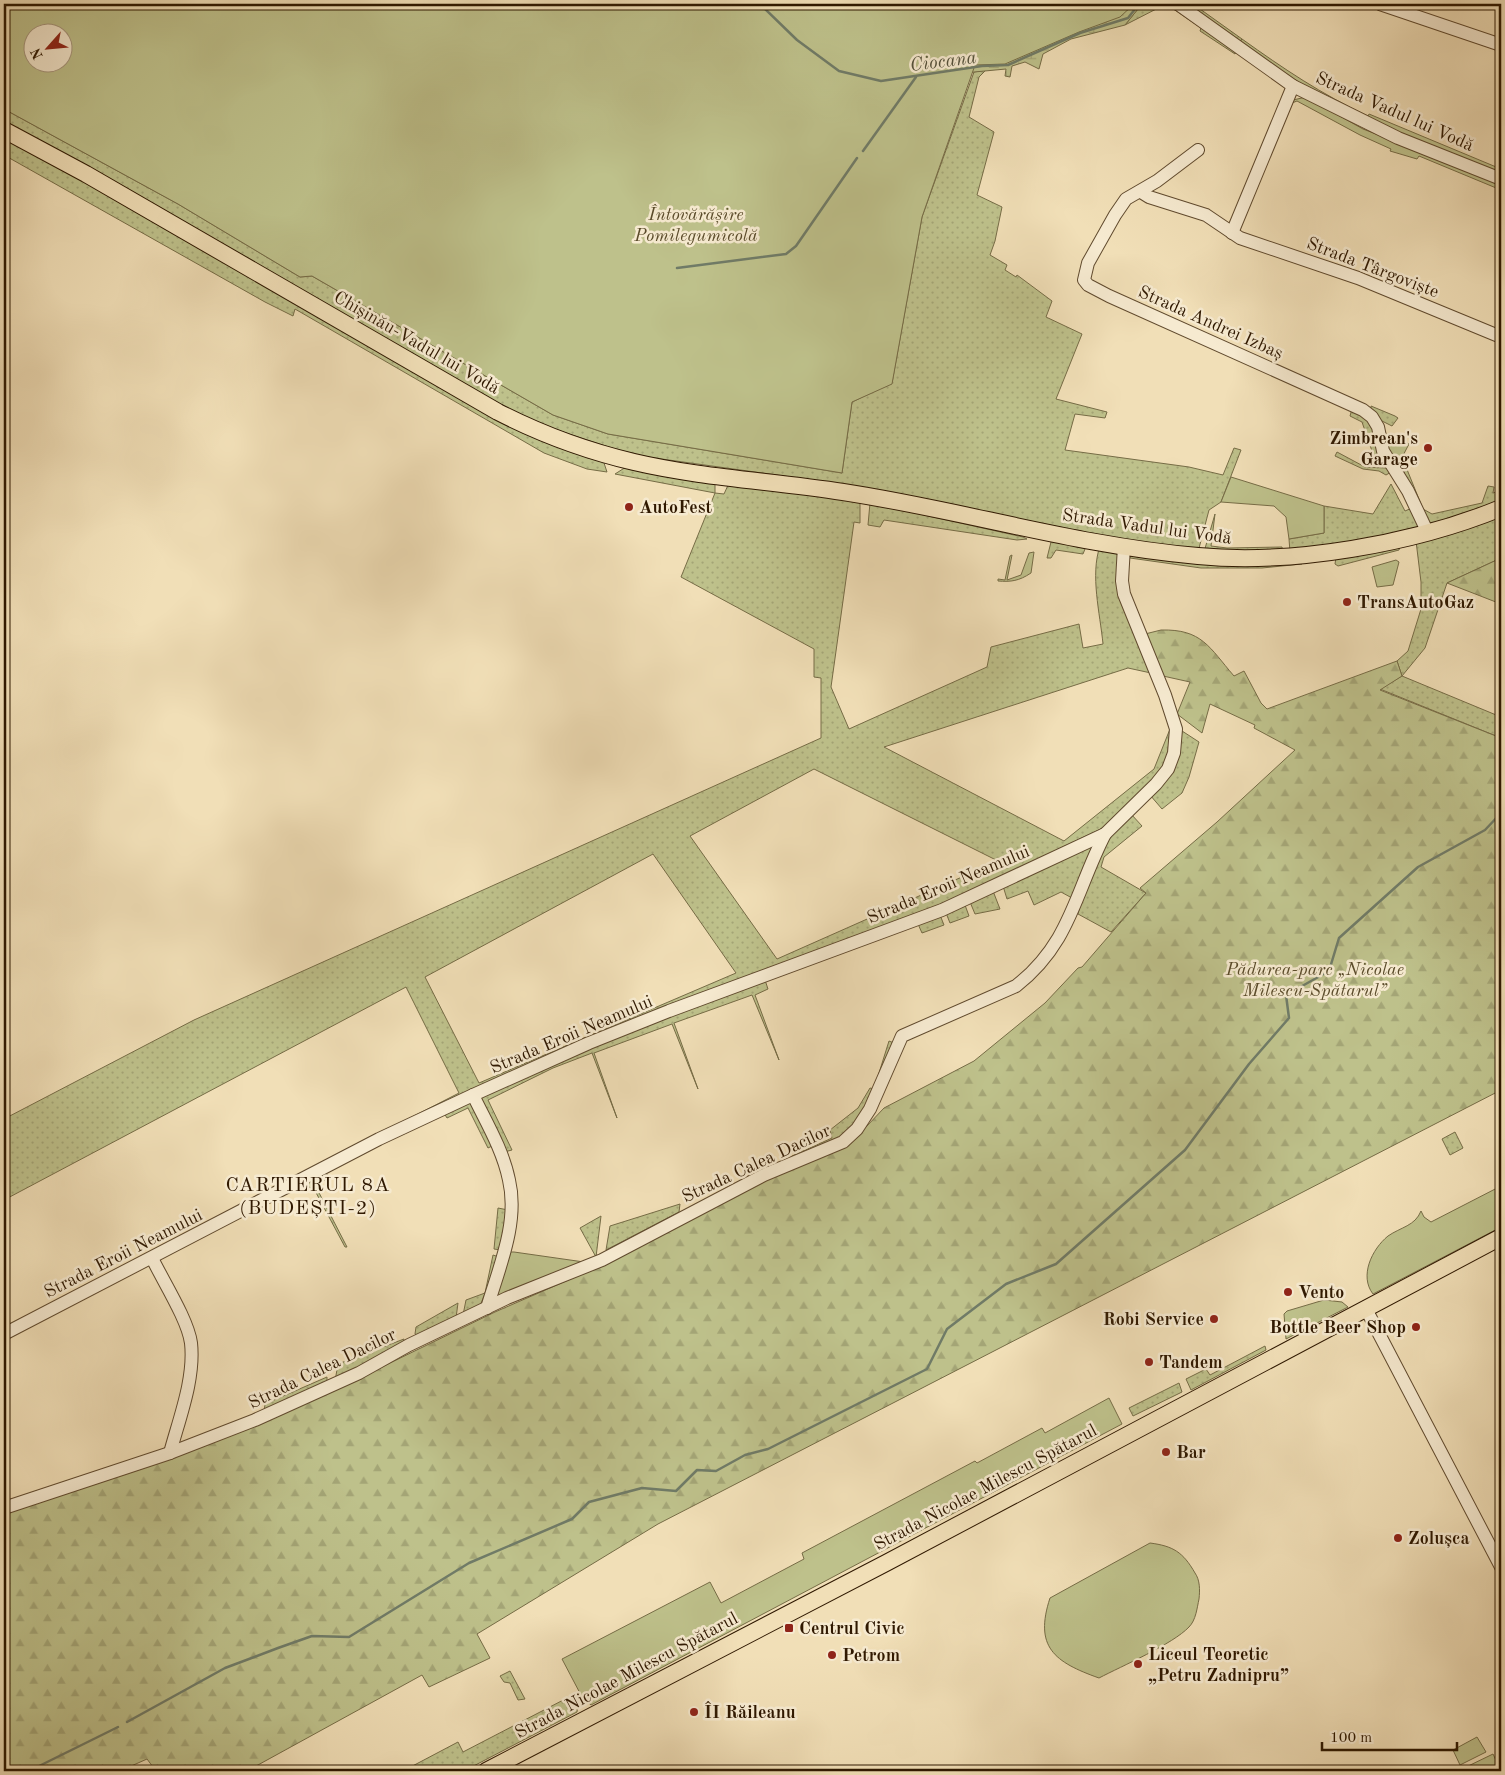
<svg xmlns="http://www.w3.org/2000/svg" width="1505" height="1775" font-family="'Old Standard TT',serif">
<defs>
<pattern id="grass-dots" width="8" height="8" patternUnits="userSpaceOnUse" patternTransform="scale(1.25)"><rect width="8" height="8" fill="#bec18b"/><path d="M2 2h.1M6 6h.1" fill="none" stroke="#a4a576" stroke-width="1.8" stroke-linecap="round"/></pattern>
<pattern id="forest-firs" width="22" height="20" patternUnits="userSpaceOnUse" patternTransform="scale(1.25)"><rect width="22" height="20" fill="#bec18b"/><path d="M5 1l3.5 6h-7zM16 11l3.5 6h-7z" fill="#a4a576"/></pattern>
<pattern id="wetland-marsh" width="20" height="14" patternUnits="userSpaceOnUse" patternTransform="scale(1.25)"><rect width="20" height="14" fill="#bec18b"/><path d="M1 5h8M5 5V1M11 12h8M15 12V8" fill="none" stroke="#a4a576"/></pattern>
</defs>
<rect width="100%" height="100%" fill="#f1dfb7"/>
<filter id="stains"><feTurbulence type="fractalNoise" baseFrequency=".004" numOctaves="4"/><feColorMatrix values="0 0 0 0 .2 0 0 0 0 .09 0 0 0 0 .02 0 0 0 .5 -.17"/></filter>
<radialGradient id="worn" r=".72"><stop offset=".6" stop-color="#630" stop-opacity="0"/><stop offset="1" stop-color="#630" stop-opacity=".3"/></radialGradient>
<!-- grass -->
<g fill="url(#grass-dots)" stroke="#766c46" fill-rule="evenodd">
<path d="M1142 4H1170L1238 50 1235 54 1200 31 1201 28 1166 4 1125 25Z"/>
<path d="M1186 4H1193L1242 39 1240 42Z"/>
<path d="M986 70 979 77 969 117 994 132 977 195 1002 207 995 241 990 255 1007 265 1005 270 1016 277 1017 275 1052 301 1046 317 1082 334 1056 399 1107 412 1105 418 1075 414 1065 450 1189 467 1223 475 1234 448 1241 450 1221 502 1209 510 1198 552 1156 546 841 484 633 455 539 424 506 409 4 123V109L178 204 300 277 312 276 553 415 608 434 842 473 852 402 892 383 922 217 974 72Z"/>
<path d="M4 137 603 460 607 472 587 469 544 453 295 309 293 316 265 302 4 155Z"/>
<path d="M1371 406 1395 416 1398 418 1392 426 1382 421 1371 410Z"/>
<path d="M1352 409 1371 422 1379 453 1374 462 1367 461 1372 451 1362 422 1350 416Z"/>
<path d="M1337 452 1365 467 1387 468 1393 471 1386 475 1379 471 1363 469 1335 456Z"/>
<path d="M626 467 715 484V493L724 494 729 483 860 500V523L854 522 831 687 849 729 987 667 991 647 1079 624 1083 648 1103 644C1100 613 1090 575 1100 546L1118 549 1151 673 1128 668 884 747 1064 841 1154 769 1170 729 1167 762 1163 769 1107 826 901 924 371 1138 459 1093 406 987 4 1200V1119L194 1020 821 738V678L814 677V649L681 577 715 493 615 474ZM814 769 998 861 777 959 690 836ZM653 854 736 973 479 1083 425 977Z"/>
<path d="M1406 467 1423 509 1432 514 1482 503 1488 486 1494 487 1493 493 1501 490V502L1428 525 1404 474Z"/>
<path d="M1391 484 1405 511 1412 508 1421 529 1290 552 1289 539 1324 533V506L1373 514Z"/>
<path d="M870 503 1023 537 1027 539 1017 540 884 520 880 527 868 525Z"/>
<path d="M1215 514 1211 546 1227 548 1282 547 1283 552H1204Z"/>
<path d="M1501 514V558L1447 583 1425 648 1402 676 1501 717V738L1380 689 1402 676 1397 661 1408 651 1421 609V582L1416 541Z"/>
<path d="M1052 538 1087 544 1083 554 1056 550 1051 558H1047Z"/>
<path d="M1400 546 1399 550 1338 566 1335 564 1336 557Z"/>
<path d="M1131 551 1296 560 1302 564 1262 568H1201L1130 558Z"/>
<path d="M1179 729 1199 742 1189 777 1182 793 1162 809 1150 795Z"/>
<path d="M1131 814 1142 826 1104 857 1101 867 1146 893 1111 932 1078 914 1085 884 1109 835Z"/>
<path d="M1097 842 1072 898 1061 892 1034 905 1028 891 1007 899 1003 886Z"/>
<path d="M993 891 1000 909 975 914 970 902Z"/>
<path d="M965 905 969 916 950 923 946 913Z"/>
<path d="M940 915 944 925 922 933 918 924Z"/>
<path d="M765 980 768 989 755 995 779 1060 752 995 674 1023 698 1089 672 1024 594 1053 617 1118 592 1053 553 1068 488 1100 512 1150 504 1152 480 1096 569 1054Z"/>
<path d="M889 1041 894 1043 870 1104 841 1140 794 1159 792 1156 832 1138 830 1130 858 1108 870 1088 874 1089Z"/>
<path d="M472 1099 494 1145 488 1148 468 1108 447 1118 444 1113Z"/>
<path d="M1455 1132 1463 1148 1450 1155 1442 1139Z"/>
<path d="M325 1171 329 1178 315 1185 347 1247H345L313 1187 310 1188 306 1181Z"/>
<path d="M680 1204 679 1212 606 1250 610 1226Z"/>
<path d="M498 1208 508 1210 501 1250 494 1249Z"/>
<path d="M601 1216 596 1257 580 1228Z"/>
<path d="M493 1255 499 1257 480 1306 463 1315 466 1300 485 1293Z"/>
<path d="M458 1303 456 1318 418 1336 415 1334 416 1327Z"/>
<path d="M404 1339 403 1346 335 1381 338 1364Z"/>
<path d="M1265 1346 1266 1350 1191 1390 1186 1379 1206 1369 1210 1375Z"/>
<path d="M327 1377V1382L264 1412 265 1404Z"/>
<path d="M1179 1383 1182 1392 1133 1416 1129 1408Z"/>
<path d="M510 1671 525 1699 518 1700 510 1683 504 1682 500 1676Z"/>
<path d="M571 1696H573L578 1704 577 1712 464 1771H403L458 1742 463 1752Z"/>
</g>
<!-- forest -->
<g fill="url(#forest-firs)" stroke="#766c46">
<path d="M1501 558V604L1447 583Z"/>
<path d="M1161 630C1202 629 1209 647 1234 676L1244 671 1261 703 1267 709 1397 661 1402 676 1380 690 1501 738V1090L658 1524 477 1634 490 1658 429 1687 422 1675 247 1771H156L147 1759 120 1771H4V1513L357 1379 495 1312 605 1264 866 1127 884 1108 974 1061 1045 1003 1078 968 1082 967 1146 893 1140 888 1217 822 1295 750 1254 728 1255 725 1210 704 1202 733 1177 714 1190 682 1163 676 1145 634Z"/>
</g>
<!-- wetland -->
<path fill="url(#wetland-marsh)" stroke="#766c46" d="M1134 4H1142L1125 25 1071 39 1043 54 1039 69 1025 62 1012 66 1010 77 1005 76 1006 69 974 72 893 89 1130 9Z"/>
<!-- garden -->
<g fill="#bec18b" stroke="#766c46" fill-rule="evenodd">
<path d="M4 4H1134L1120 17 1079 32 1005 64 975 65 922 217 892 384 852 402 842 473 608 434 553 415 312 276 300 277 178 204 4 109ZM32 32H62V62H32Z"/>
<path d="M1242 39C1284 69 1321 94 1368 116L1369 114 1501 169V174L1420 143 1301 84 1240 42Z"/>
<path d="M1306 97 1363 129 1501 182V190L1419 156 1417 159 1390 151 1391 149 1360 135 1297 101 1292 103 1293 100Z"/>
<path d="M1392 434 1409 444 1397 467 1383 437Z"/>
<path d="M1231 477 1324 506V533L1289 539 1286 517 1274 506 1221 502Z"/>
<path d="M1034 552 1031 573C1019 581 1011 582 998 581V579L1005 580 1010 556 1012 555 1007 580 1021 575 1029 553Z"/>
<path d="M1396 560 1399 562 1393 585 1377 587 1372 567Z"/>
<path d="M1501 1186V1227L1373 1294C1359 1276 1372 1249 1388 1236 1401 1227 1415 1226 1421 1211L1424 1217 1431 1222Z"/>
<path d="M508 1252H514L584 1262 493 1300Z"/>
<path d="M1324 1300 1342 1302 1348 1307 1286 1339 1284 1314 1287 1311Z"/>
<path d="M1109 1398 1122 1424 591 1705 582 1697 562 1659 564 1658 710 1582 721 1603 804 1559 802 1553 975 1461 977 1463 1042 1428 1045 1433Z"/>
<path d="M1150 1543C1173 1546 1183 1552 1195 1573 1200 1580 1200 1590 1199 1599 1197 1608 1196 1620 1189 1627 1173 1644 1122 1666 1099 1678 1054 1662 1034 1647 1050 1598Z"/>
<path d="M1477 1737 1486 1752 1460 1765 1453 1750Z"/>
<path d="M1493 1754 1501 1771H1463L1462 1769Z"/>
</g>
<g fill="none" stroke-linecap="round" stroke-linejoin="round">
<!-- stream -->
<g stroke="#707b67" stroke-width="2.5">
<path d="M760 4 797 40 839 71 881 81 982 66 1008 65 1080 33 1128 18 1139 4"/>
<path d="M863 151 916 77"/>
<path d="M677 268 786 254 796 246 857 158"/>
<path d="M127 1722 225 1668 278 1648 312 1636 349 1637 469 1563 572 1519 589 1502 642 1488 676 1491 697 1470 716 1471 745 1455 768 1449 927 1369 947 1329 1006 1284 1056 1264 1185 1150 1249 1064 1289 1018 1286 995 1329 971 1339 938 1418 867 1485 830 1501 813"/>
<path d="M29 1771 118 1727"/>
</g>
<!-- minor casing -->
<g stroke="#604a2e" stroke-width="14">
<g id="minor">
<path d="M1178 4 1293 86 1398 138 1501 179"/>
<path d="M1380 4 1501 45"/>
<path d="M1198 150 1157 181 1126 199 1115 215 1088 263 1084 280 1088 285 1109 296 1363 410 1372 417 1378 427 1383 451 1408 491 1427 531"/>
<path d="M1141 192 1149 197 1206 215 1240 238 1358 278 1501 337"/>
<path d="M1232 233 1293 86"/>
<path d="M473 1095C486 1122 503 1150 509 1180 519 1222 499 1268 487 1308"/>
<path d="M152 1258C163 1281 188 1320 191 1343 195 1379 179 1419 170 1453"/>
<path d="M1366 1309 1501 1567"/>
<path d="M4 1334 379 1139 473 1095 589 1043 669 1011 942 910 1105 834 1156 784 1168 769 1174 753 1176 729 1165 695 1124 594 1122 581 1124 546"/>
<path d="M4 1508 170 1453 255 1420 359 1373 409 1345 507 1298 602 1260 764 1175 843 1142 857 1129 870 1109 902 1036 1016 986C1071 943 1075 892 1105 834"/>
</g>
</g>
<!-- major casing -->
<g stroke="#2f1800" stroke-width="18">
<g id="major">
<path d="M4 130 86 174 498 412C541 434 587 451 634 462 702 478 774 481 843 492 962 510 1078 546 1198 556 1293 565 1413 544 1501 508"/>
<path d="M486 1771 886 1563 1501 1237"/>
</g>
</g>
<!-- minor -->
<use href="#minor" stroke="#f6ead0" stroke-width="12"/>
<!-- major -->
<use href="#major" stroke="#f1dfb7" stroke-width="16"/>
</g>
<!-- markers -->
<g fill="#8f2418" stroke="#f6ead0" stroke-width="2">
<circle cx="1428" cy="448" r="5"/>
<circle cx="629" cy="507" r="5"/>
<circle cx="1347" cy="602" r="5"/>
<circle cx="1288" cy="1292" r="5"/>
<circle cx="1214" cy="1319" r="5"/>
<circle cx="1416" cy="1327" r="5"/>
<circle cx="1149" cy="1362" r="5"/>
<circle cx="1166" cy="1452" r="5"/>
<circle cx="1398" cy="1538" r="5"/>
<rect x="784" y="1623" width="10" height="10" rx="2.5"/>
<circle cx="832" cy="1655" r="5"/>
<circle cx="1138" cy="1664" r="5"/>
<circle cx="694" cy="1712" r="5"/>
</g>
<g text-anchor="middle" stroke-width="5" stroke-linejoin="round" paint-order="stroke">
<!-- street labels -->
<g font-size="18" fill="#2f1800" stroke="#f6ead0">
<text transform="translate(1395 111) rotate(24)" y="6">Strada Vadul lui Vodă</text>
<text transform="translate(1373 267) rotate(21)" y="6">Strada Târgoviște</text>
<text transform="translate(1211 322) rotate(24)" y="6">Strada Andrei Izbaș</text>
<text transform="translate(417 342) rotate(30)" y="6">Chișinău-Vadul lui Vodă</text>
<text transform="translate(1147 526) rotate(8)" y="6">Strada Vadul lui Vodă</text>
<text transform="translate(948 884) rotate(-23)" y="6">Strada Eroii Neamului</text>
<text transform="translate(571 1034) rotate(-23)" y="6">Strada Eroii Neamului</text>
<text transform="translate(756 1163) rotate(-25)" y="6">Strada Calea Dacilor</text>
<text transform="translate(123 1253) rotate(-27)" y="6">Strada Eroii Neamului</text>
<text transform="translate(322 1368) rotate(-26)" y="6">Strada Calea Dacilor</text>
<text transform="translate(985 1487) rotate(-28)" y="6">Strada Nicolae Milescu Spătarul</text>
<text transform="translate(626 1675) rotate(-28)" y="6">Strada Nicolae Milescu Spătarul</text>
</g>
<!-- park labels -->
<g font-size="18" font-style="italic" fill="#5a4b2a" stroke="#f6ead0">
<text x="696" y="220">Întovărășire<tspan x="696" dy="21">Pomilegumicolă</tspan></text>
<text x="1315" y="975">Pădurea-parc „Nicolae<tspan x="1315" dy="21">Milescu-Spătarul”</tspan></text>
</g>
<!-- poi labels -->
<g font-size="18" font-weight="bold" fill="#2f1800" stroke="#f6ead0" text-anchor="start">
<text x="1418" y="444" text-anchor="end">Zimbrean's<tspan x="1418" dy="21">Garage</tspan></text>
<text x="639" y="513">AutoFest</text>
<text x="1357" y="608">TransAutoGaz</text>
<text x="1298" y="1298">Vento</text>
<text x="1204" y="1325" text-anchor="end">Robi Service</text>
<text x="1406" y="1333" text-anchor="end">Bottle Beer Shop</text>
<text x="1159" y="1368">Tandem</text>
<text x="1176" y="1458">Bar</text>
<text x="1408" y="1544">Zolușca</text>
<text x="799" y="1634">Centrul Civic</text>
<text x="1148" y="1660">Liceul Teoretic<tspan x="1148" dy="21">„Petru Zadnipru”</tspan></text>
<text x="842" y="1661">Petrom</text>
<text x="704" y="1718">ÎI Răileanu</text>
</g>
<!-- water labels -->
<g font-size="19" font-style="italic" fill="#55523c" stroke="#f6ead0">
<text transform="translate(943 60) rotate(-7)" y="7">Ciocana</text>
</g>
<!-- quarter labels -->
<g font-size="20" letter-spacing="1" fill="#2f1800" stroke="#f6ead0">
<text x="308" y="1191">CARTIERUL 8A<tspan x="308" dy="23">(BUDEȘTI-2)</tspan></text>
</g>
</g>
<!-- margin -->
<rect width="1505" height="1775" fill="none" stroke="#f1dfb7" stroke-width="20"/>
<rect x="5" y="5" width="1495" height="1765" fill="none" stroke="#2f1800" stroke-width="2.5"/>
<rect x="10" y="10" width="1485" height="1755" fill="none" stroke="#2f1800"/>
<!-- north arrow -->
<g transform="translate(48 48) rotate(243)"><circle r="24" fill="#f6ead0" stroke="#a6967d"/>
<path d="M0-4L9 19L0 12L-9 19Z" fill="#8f2418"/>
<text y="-8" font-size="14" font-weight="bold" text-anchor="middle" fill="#2f1800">N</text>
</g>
<!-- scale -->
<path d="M1322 1742v8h135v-8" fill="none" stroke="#2f1800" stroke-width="2.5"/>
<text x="1330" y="1742" font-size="15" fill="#2f1800" stroke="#f6ead0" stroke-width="4" paint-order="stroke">100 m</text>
<rect width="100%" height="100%" filter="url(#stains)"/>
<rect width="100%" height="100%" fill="url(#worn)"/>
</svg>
